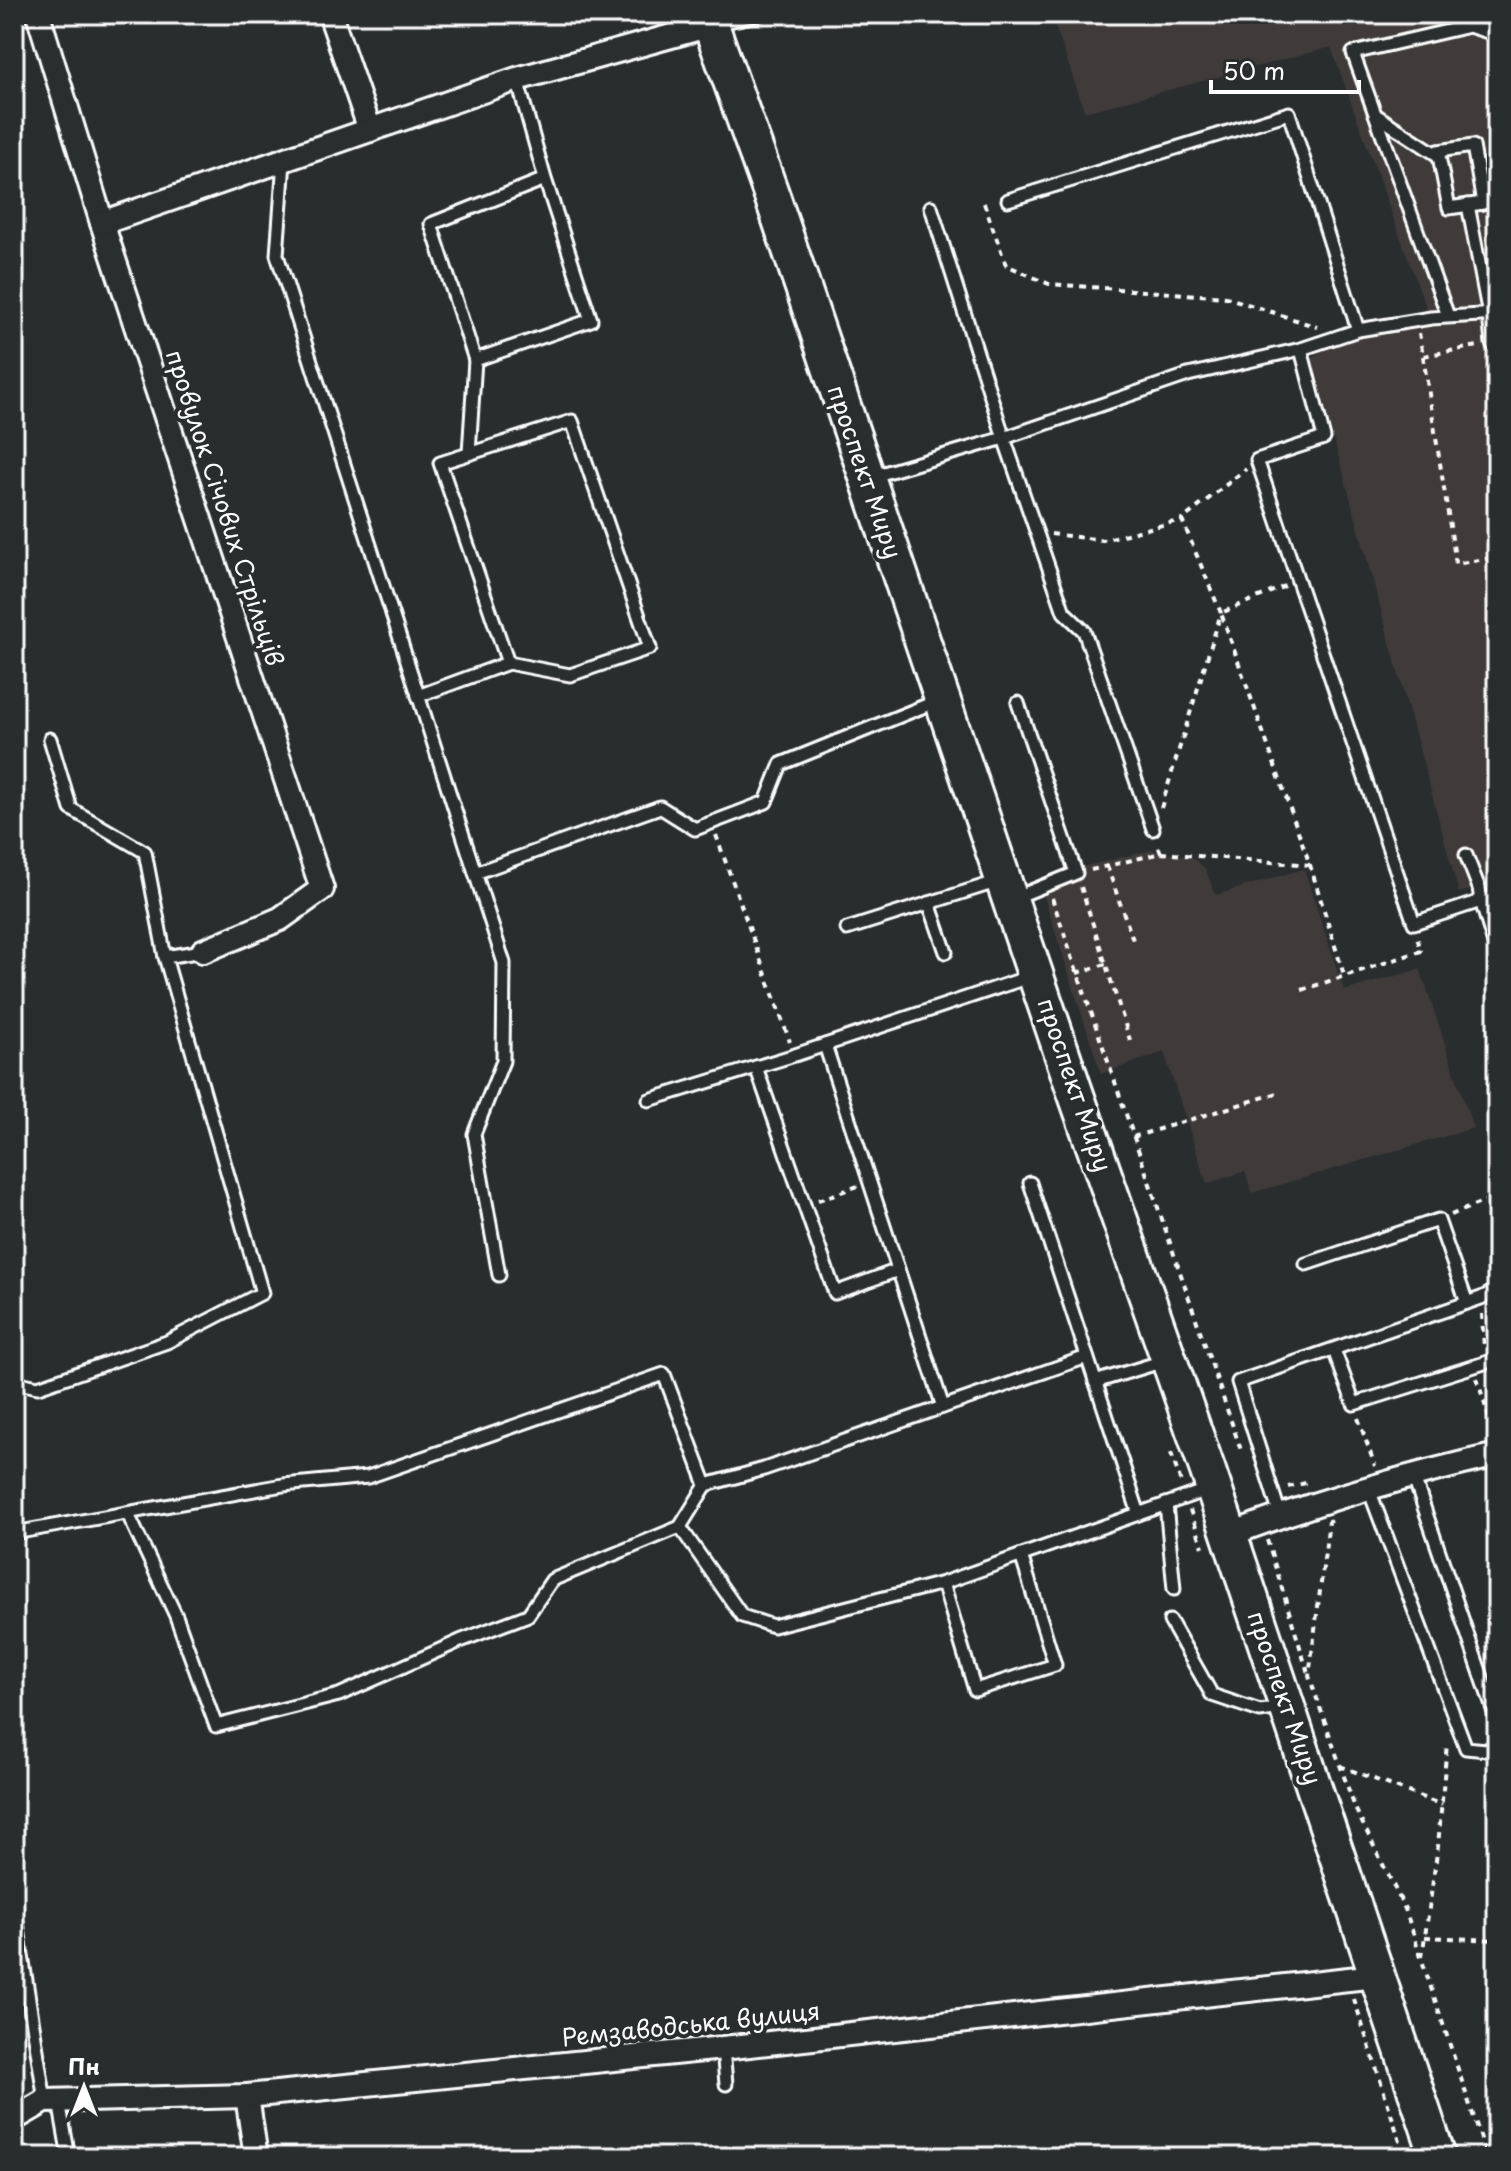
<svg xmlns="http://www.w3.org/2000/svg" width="1511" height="2171" font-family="'Playpen Sans',sans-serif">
<rect width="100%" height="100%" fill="#2a2d2e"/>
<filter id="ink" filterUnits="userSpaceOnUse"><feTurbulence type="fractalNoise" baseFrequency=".0125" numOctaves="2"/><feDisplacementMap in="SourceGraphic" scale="16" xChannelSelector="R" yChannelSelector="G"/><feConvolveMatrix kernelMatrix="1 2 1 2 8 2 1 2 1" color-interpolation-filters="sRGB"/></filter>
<g filter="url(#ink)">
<!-- built -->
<g fill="#3f3b3b">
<path d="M1051 14H1497V883L1459 893 1312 359 1341 336 1427 310 1331 47 1085 112Z"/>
<path d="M1151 850 1193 858 1205 869 1216 895 1304 869 1344 991 1420 969 1473 1128 1252 1193 1245 1171 1207 1184 1164 1052 1101 1074 1038 878Z"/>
</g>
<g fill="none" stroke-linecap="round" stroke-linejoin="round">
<!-- lane casing -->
<g stroke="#fff" stroke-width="17">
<g id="lane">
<path d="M715 24 761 14"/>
<path d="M517 79 545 179 591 320 475 360 431 224 545 179"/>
<path d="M1376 115 1439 156"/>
<path d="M1473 146 1483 203 1449 208 1438 151Z"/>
<path d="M284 161 277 255 504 963 503 1061 474 1134 499 1275"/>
<path d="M1008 200 1289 113 1358 330"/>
<path d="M1468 205 1489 315 1492 344 1497 343"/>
<path d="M931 207 1004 438 1064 612 1084 631 1153 829"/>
<path d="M1448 316 1353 53 1469 26 1497 35"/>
<path d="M1301 349 1324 438 1257 460 1414 923 1481 901 1497 953"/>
<path d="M469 453 475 360"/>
<path d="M870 477 1004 438 1188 375 1301 349 1358 330 1431 318 1497 314"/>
<path d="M418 696 508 663 570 675 650 648 572 421 440 463 508 663"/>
<path d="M50 739 71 809 145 852 165 957"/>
<path d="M1466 855 1479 888 1481 901 1497 896"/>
<path d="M475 873 660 807 695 829 766 802 781 764 937 701"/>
<path d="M1014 898 1076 873 1018 703"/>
<path d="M929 903 946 952"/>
<path d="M847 929 999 881"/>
<path d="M825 1045 943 1407"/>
<path d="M756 1067 835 1293 898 1270"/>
<path d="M649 1100 795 1055 1032 976"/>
<path d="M1030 1183 1139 1514"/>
<path d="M1306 1264 1438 1220 1467 1303"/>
<path d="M1334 1350 1354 1404 1497 1359"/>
<path d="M14 1382 38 1387 167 1342 262 1293 165 957 203 951"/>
<path d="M1095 1382 1164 1361"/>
<path d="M1413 1475 1497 1721"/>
<path d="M1368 1487 1466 1748 1497 1751"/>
<path d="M1166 1504 1174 1589"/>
<path d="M128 1514 176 1616 216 1726 339 1695 460 1641 528 1615 552 1580 680 1527 706 1485"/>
<path d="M1280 1515 1238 1382 1481 1298 1497 1290"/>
<path d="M680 1527 742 1616 773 1626 943 1583"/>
<path d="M14 1533 283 1485 368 1477 664 1374 706 1485 764 1469 1087 1357"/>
<path d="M1021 1555 1055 1665 975 1690 943 1583 1209 1489"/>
<path d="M1170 1621 1212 1695 1260 1711 1283 1708"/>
<path d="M14 1904 45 2101"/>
<path d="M723 2048 726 2084"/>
<path d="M59 2101 69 2157"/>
</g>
</g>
<!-- street casing -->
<g stroke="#fff" stroke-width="28">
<g id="street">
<path d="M38 14 102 223 322 889 280 919 203 951"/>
<path d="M330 14 370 130"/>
<path d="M102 223 517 79 711 25"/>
<path d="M1229 1535C1316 1501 1406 1476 1497 1455"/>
<path d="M247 2096 256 2157"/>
<path d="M14 2119 45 2101 247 2096 723 2048 1376 1976"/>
</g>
</g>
<!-- primary casing -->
<g stroke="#fff" stroke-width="40">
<path id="primary" d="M707 14 773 199 1074 1089 1208 1471 1438 2157"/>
</g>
<!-- path -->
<g stroke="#fff" stroke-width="4" stroke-dasharray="6 6" stroke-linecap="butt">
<path d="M984 203 1006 265 1049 284 1226 297 1317 327"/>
<path d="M1419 333 1423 356 1478 346"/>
<path d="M1423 356 1456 564 1497 557"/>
<path d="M1051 534 1103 540 1182 520"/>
<path d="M1285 586 1221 613 1310 865 1344 975"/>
<path d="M1161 808 1221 613 1182 520 1246 469"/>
<path d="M716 835 790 1042"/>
<path d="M1161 853 1310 865"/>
<path d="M1107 866 1133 940"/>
<path d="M1091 870 1161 853 1157 843"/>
<path d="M1081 887 1130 1040"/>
<path d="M1052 898 1242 1453"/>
<path d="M1077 973 1106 964"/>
<path d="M1302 990 1421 951 1417 937"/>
<path d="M1133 1137 1281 1092"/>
<path d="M818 1200 858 1186"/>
<path d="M1451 1215 1497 1196"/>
<path d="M1482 1314 1484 1349"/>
<path d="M1477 1378 1494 1435"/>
<path d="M1358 1418 1375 1466"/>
<path d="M1171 1453 1181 1483"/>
<path d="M1288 1487 1310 1482"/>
<path d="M1190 1510 1203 1547"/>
<path d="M1331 1520 1329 1521 1309 1676 1355 1808 1405 1909 1487 2157"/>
<path d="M1267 1540 1308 1673"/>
<path d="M1340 1766 1442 1805"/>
<path d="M1425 1937 1497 1940"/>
<path d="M1422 1957 1438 1846 1447 1743"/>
<path d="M1354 1999 1405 2157"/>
</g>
<!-- lane -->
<use href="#lane" stroke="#2a2d2e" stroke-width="11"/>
<!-- street -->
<use href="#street" stroke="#2a2d2e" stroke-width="22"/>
<!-- primary -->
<use href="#primary" stroke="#2a2d2e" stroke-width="34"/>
</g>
</g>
<g text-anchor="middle" stroke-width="8" stroke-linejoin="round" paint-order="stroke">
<!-- street labels -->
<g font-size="24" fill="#fff" stroke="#2a2d2e">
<text transform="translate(864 472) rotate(71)" y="8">проспект Миру</text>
<text transform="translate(224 508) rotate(72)" y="8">провулок Січових Стрільців</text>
<text transform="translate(1074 1085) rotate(71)" y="8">проспект Миру</text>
<text transform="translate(1284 1698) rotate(71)" y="8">проспект Миру</text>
<text transform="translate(691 2025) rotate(-6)" y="8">Ремзаводська вулиця</text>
</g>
</g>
<!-- margin -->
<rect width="1511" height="2171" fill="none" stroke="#2a2d2e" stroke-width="48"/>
<rect x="24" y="24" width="1463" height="2123" fill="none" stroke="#fff" stroke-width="3" filter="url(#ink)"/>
<!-- north arrow -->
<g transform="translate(84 2087)" stroke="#2a2d2e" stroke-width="6" paint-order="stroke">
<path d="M0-6L14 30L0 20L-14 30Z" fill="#ffffff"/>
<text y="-12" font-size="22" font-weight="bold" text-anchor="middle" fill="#ffffff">Пн</text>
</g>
<!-- scale -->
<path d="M1211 80v12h148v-12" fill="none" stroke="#ffffff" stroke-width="4"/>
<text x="1223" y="80" font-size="24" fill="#ffffff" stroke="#2a2d2e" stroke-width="6" paint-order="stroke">50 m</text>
</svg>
